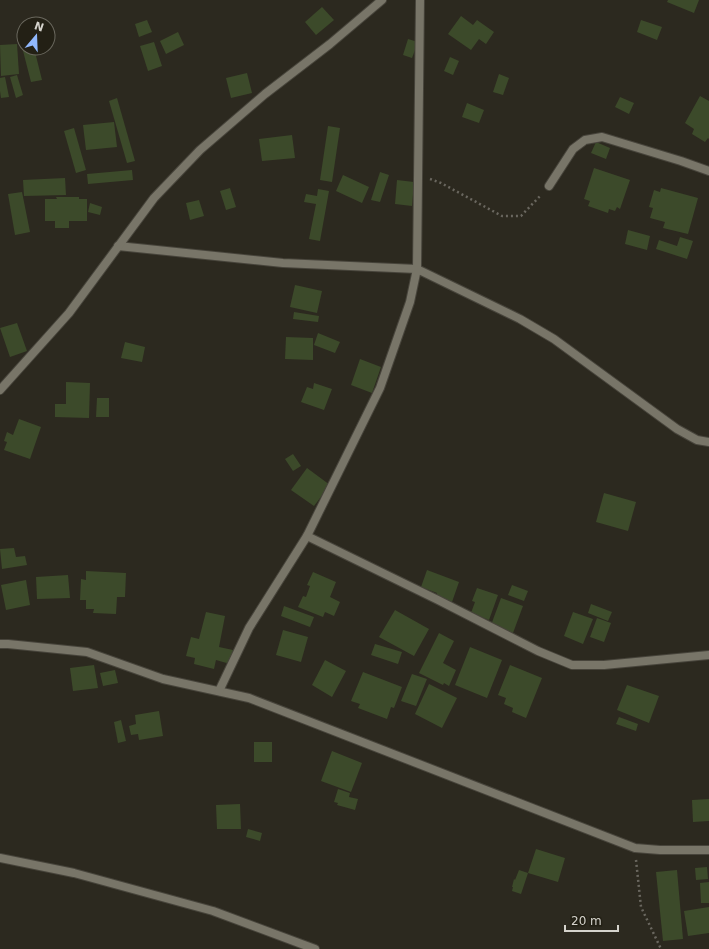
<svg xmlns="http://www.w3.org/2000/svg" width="709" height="949" font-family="'DejaVu Sans',sans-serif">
<rect width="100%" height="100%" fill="#2c291f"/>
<!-- building -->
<g fill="#3c4a2a">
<path d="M668 0H699L694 13 667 2Z"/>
<path d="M322 7 334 20 316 35 305 22Z"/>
<path d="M461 16 473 25 477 20 494 32 486 44 479 39 471 50 448 34Z"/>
<path d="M147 20 152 32 139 37 135 24Z"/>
<path d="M641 20 662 27 657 40 637 32Z"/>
<path d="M178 32 184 45 166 54 160 41Z"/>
<path d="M408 39 418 42 412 58 403 55Z"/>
<path d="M24 42V48H34L42 80 31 82 21 43Z"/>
<path d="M154 42 162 66 148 71 140 46Z"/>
<path d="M17 44 19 74 1 76 0 45Z"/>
<path d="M450 57 459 61 453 75 444 71Z"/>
<path d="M247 73 252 93 231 98 226 78Z"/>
<path d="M499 74 509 78 503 95 493 92Z"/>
<path d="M17 75 23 95 16 98 10 77Z"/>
<path d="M5 77 9 97 1 98 0 91V78Z"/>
<path d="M700 96 709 101V139L708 138 705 142 692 134 694 129 685 123Z"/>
<path d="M620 97 634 103 629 114 615 107Z"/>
<path d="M117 98 135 161 127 163 109 101Z"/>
<path d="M467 103 484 110 479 123 462 117Z"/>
<path d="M114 122 117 147 86 150 83 125Z"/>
<path d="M328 126 340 128 332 182 320 180Z"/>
<path d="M74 128 86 170 76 173 64 131Z"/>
<path d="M292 135 295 158 262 161 259 139Z"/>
<path d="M596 142 610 148 606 159 591 153Z"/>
<path d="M594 168 630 180 620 209 617 207 615 211 609 209 608 213 588 206 590 201 584 199Z"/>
<path d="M132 170 133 180 88 184 87 174Z"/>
<path d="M380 172 389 175 380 202 371 200Z"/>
<path d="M343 175 369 187 362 203 336 191Z"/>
<path d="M65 178 66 195 24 196 23 180Z"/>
<path d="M397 180 414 182 412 206 395 204Z"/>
<path d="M230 188 236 207 226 210 220 191Z"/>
<path d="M661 188 698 198 688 234 663 228 665 222 650 218 653 208 649 207 654 190 660 192Z"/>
<path d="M318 189 329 191 320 241 309 239 316 204 304 202 306 194 317 196Z"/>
<path d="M22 192 30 232 15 235 8 194Z"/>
<path d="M56 197H79V199H87V221H69V228H55V221H45V199H57Z"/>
<path d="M199 200 204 216 190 220 186 203Z"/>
<path d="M90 203 102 207 100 215 88 212Z"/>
<path d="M628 230 650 236 647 250 625 244Z"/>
<path d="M680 237 693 241 687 259 656 249 659 240 677 246Z"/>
<path d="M295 285 322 291 317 313 290 307Z"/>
<path d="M294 312 319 316 318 322 293 319Z"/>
<path d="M17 323 27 351 10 357 0 328Z"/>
<path d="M318 333 340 342 335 353 314 345Z"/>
<path d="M286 337 313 338V360L285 359Z"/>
<path d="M125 342 145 347 142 362 121 358Z"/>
<path d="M360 359 381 367 372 393 351 385Z"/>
<path d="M66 382 90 383 89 418 55 417V404H66Z"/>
<path d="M314 383 332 389 324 410 301 402 307 387 313 389Z"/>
<path d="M97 398H109V417H96Z"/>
<path d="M19 419 41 427 30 459 4 450 7 442 4 441 7 432 13 435Z"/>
<path d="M293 454 301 466 293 471 285 459Z"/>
<path d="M307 468 330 485 314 506 291 490Z"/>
<path d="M604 493 636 502 628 531 596 522Z"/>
<path d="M14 548 16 557 25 556 27 565 2 569 0 549Z"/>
<path d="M427 570 459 582 452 602 436 596 437 593 421 587Z"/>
<path d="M86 571 126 573 125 597H117L116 614 93 613 94 609H86V600H80L81 579 86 580Z"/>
<path d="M313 572 336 582 330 597 340 602 334 616 325 612 323 617 298 607 303 596 306 597 310 586 307 585Z"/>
<path d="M68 575 70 598 37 599 36 577Z"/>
<path d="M26 580 30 605 6 610 1 585Z"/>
<path d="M512 585 528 591 524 601 508 595Z"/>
<path d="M477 588 498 595 489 620 471 613 475 602 472 601Z"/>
<path d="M501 598 523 606 513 633 491 625Z"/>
<path d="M591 604 612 612 608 621 588 613Z"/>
<path d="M284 606 314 617 310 627 281 616Z"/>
<path d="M395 610 429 629 414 656 379 637Z"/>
<path d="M206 612 225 616 219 647 233 650 230 664 216 660 214 669 194 664 195 658 186 656 191 637 199 639Z"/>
<path d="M573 612 593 619 583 644 564 636Z"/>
<path d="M597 618 611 623 604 642 590 637Z"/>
<path d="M283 630 308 637 301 662 276 655Z"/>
<path d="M439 633 454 641 443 663 456 670 449 686 444 683 443 685 419 673Z"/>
<path d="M375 644 402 652 398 664 371 655Z"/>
<path d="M470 647 502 660 487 698 455 685Z"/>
<path d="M325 660 346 671 332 697 312 685Z"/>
<path d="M94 665 98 688 73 691 70 668Z"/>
<path d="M510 665 542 678 526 718 512 712 513 708 504 704 506 698 498 695Z"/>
<path d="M115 670 118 683 103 686 100 673Z"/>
<path d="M363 672 402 687 394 708 391 707 387 719 358 708 360 704 351 701Z"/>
<path d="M412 674 427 679 416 706 401 701Z"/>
<path d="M429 684 457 698 442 728 415 714Z"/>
<path d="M627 685 659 696 649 723 617 710Z"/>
<path d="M159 711 163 736 139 740 138 734 131 735 129 726 136 724 135 715Z"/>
<path d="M619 717 638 724 636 731 616 724Z"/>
<path d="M121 720 126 741 118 743 114 722Z"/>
<rect x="254" y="742" width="18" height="20"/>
<path d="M332 751 362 763 351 792 321 781Z"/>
<path d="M338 789 350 793 349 797 358 799 355 810 337 805 338 803 334 802Z"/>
<path d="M709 799V821L693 822 692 800Z"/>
<path d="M240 804 241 829H217L216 805Z"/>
<path d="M248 829 262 833 260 841 246 837Z"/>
<path d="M536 849 565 858 558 882 528 873Z"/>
<path d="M707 867 708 879 696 880 695 868Z"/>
<path d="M519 870 528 873 521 894 512 891 513 887H512L514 879 515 880Z"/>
<path d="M677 870 683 939 663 941 656 872Z"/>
<path d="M709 882V903H701L700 883Z"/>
<path d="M709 907V933L688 936 684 911Z"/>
</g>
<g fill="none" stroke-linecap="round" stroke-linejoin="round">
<!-- street casing -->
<g stroke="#47443b" stroke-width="10">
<g id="street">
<path d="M549 186 573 149 585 140 602 137 681 161 709 171"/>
<path d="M118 246 283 263 417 269 520 319 554 339 677 429 697 440 709 442"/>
<path d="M0 390 69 313 154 198 200 150 265 94 330 44 382 0"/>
<path d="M307 536 438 600 538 651 572 665H604L709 655"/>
<path d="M0 644H8L87 652 163 679 249 698 635 848 660 850H709"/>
<path d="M219 691 249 628 307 536 380 388 410 302 417 269 420 0"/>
<path d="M0 858 74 873 213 911 315 949"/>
</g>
</g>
<!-- path -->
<g stroke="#6a675f" stroke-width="2.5" stroke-dasharray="2 3" stroke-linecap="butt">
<path d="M430 179 441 183 502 216H521L541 195"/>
<path d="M636 860 641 907 661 949"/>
</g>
<!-- street -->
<use href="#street" stroke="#787568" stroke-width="8"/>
</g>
<!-- north arrow -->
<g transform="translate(36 36) rotate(19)"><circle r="19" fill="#232015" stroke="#6a685e"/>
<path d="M0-3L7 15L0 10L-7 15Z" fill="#90b8fd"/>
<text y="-6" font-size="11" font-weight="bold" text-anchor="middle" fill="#d5d3cc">N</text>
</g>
<!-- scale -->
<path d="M565 925v6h53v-6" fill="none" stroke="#d5d3cc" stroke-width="2"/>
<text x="571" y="925" font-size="12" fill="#d5d3cc" stroke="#232015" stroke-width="3" paint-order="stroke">20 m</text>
</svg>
